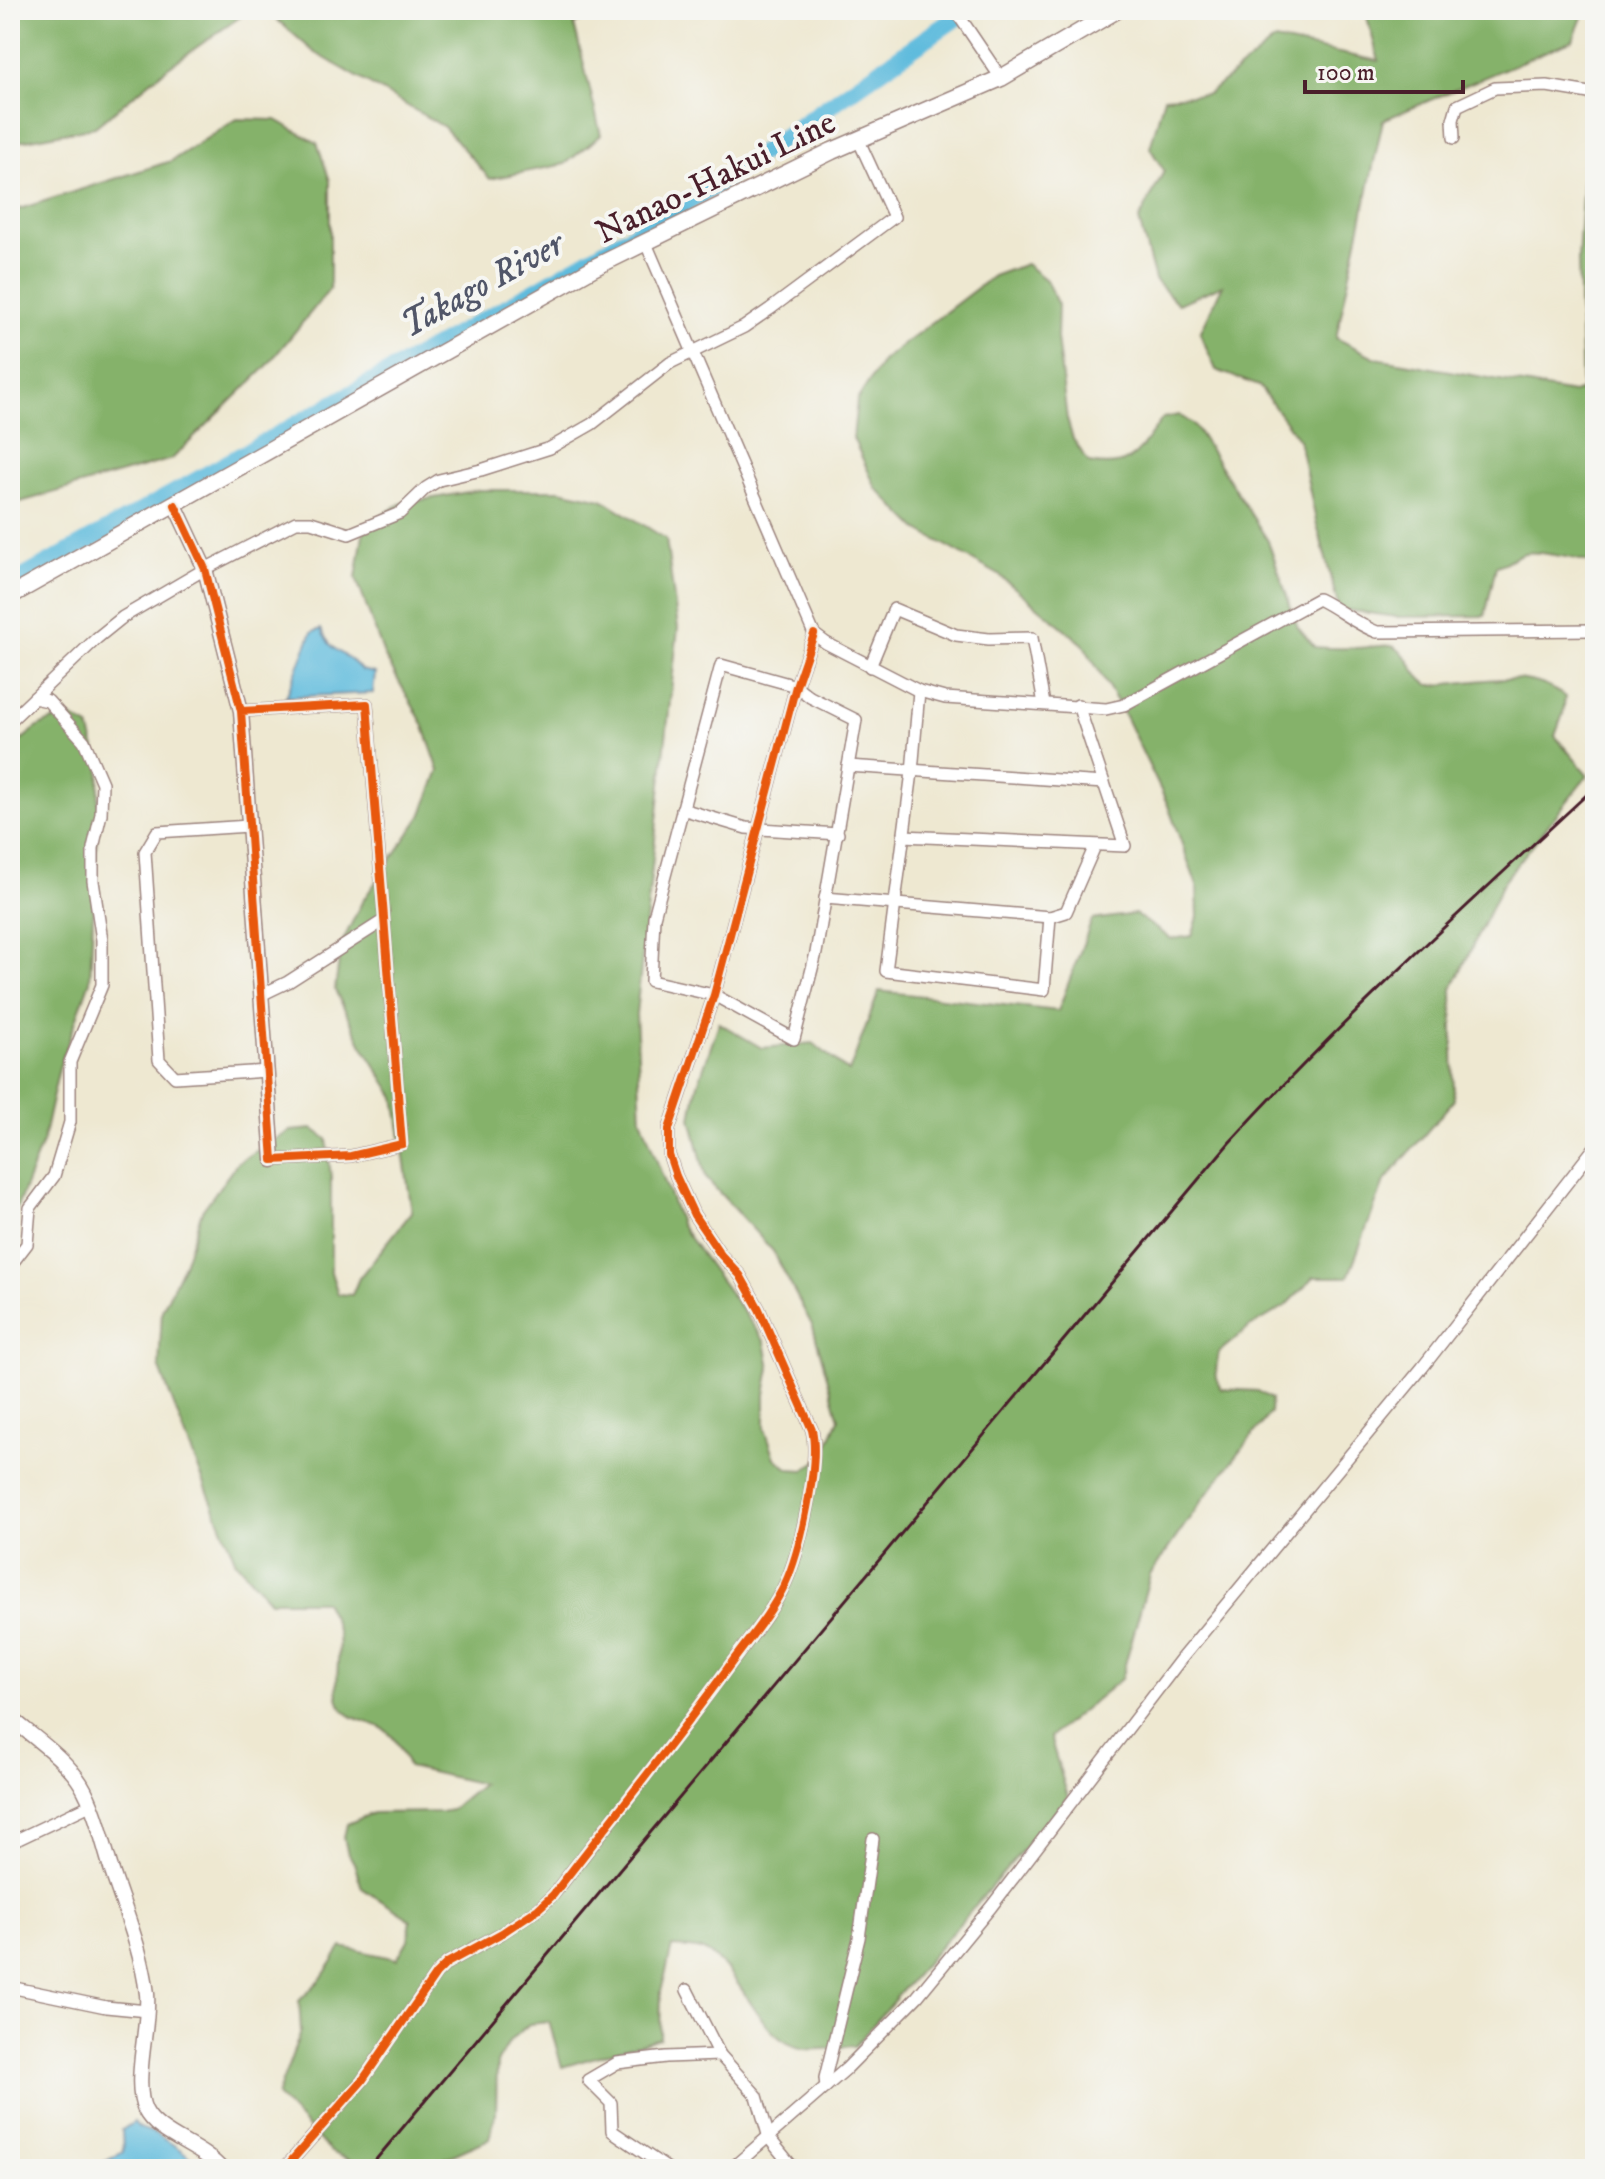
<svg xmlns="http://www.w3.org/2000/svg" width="1605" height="2179" font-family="'IM FELL DW Pica',serif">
<rect width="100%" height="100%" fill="#f6f6f2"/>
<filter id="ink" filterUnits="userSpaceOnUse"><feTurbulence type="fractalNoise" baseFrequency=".0125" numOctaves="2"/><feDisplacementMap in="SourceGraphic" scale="16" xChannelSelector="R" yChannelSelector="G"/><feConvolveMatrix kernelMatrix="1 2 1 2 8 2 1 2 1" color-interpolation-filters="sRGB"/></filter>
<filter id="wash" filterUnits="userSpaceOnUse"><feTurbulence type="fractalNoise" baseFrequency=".006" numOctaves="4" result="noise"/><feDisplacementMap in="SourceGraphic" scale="32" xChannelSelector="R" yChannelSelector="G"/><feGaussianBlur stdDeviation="1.8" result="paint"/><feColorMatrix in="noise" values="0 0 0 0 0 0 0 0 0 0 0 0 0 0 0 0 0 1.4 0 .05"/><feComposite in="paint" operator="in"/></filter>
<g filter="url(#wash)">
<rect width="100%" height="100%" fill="#eee8d1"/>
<!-- forest -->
<g fill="#85b26a" stroke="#68684a" stroke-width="2">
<path d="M10 10H250L167 68 95 127 10 143Z"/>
<path d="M266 10H613L574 24 601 135 565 164 490 179 444 127 314 52Z"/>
<path d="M1365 10H1585L1573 40 1383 120 1336 338 1376 358 1573 393 1582 390 1578 259 1584 164 1595 165V564C1583 560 1536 550 1525 553 1515 555 1508 563 1496 566L1485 616 1397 617 1339 609 1316 521 1299 440 1259 386 1216 370 1200 333 1223 285 1178 304 1155 280 1139 220 1164 171 1150 148 1164 97 1208 94 1275 40 1379 61Z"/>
<path d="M237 119 276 120 317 143 330 181V289L266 367 172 459 10 505V212L171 161Z"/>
<path d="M1026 264 1046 280 1058 305 1057 338 1067 419 1073 439 1089 463C1134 472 1140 448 1163 418L1179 415 1194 425 1268 541 1298 628 1315 647C1337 649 1356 649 1378 646 1384 646 1391 644 1396 648 1413 658 1412 675 1429 685 1475 684 1526 666 1565 697L1563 714 1555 736 1588 775 1504 881 1452 989 1454 1100 1384 1182 1348 1277H1314L1287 1305 1250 1327 1219 1352C1216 1366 1214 1376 1221 1389L1258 1391 1271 1399 1270 1413 1203 1499 1150 1575 1121 1679 1050 1737 1068 1797 855 2046C839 2046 821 2051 805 2049 756 2042 745 1969 703 1951 694 1947 682 1948 672 1947L661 1992 660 2038 562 2067 549 2022 529 2024 510 2041 497 2063 496 2114 489 2139 422 2169H370L331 2152 277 2096 301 2031 299 2001 320 1980 342 1947 397 1959 408 1940 411 1920 362 1888 354 1863 347 1851 344 1837 347 1824 373 1813 441 1812 451 1810 482 1784 408 1767C403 1752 395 1734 380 1727 368 1721 350 1720 342 1708 332 1693 341 1654 338 1635 336 1622 329 1612 324 1601H270L236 1562 187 1440 159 1366 162 1310 184 1264 202 1211 238 1162 290 1131 313 1129 327 1139 331 1178V1272L338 1294 352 1295 359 1278 412 1212 395 1097 362 1045 335 990 341 945 362 902 421 816 439 771 423 724 384 655 356 578 363 534 371 522 400 504 479 490H560L602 499 666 539 678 628 636 1014 641 1118 681 1226 765 1342 770 1368 765 1394V1428L775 1458 789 1469 804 1470 822 1458 839 1419 813 1327 773 1251 706 1178 691 1118 697 1087 719 1023 762 1048 813 1043 849 1072 879 991 1058 1011 1092 920 1135 914 1171 939 1192 936 1198 917 1197 886 1167 803 1122 710 1083 644 999 575 917 529 876 488 853 438 857 400 883 360 993 276Z"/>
<path d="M71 717 89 727 100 766 90 981 59 1068 43 1140 10 1226V750C31 732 42 719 71 717Z"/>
</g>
<!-- water -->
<g fill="#5fbbdd" stroke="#546d84" stroke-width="2">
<path d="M321 629C332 655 348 653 361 670L375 673 373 693 286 697 312 632Z"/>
<path d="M134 2122C139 2131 147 2129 156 2134 173 2144 190 2155 203 2169H98L101 2164 123 2152 122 2130Z"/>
</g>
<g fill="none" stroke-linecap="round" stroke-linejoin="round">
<!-- river -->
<path stroke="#5fbbdd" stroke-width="18" d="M10 585 535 291 701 195 967 10"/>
</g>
</g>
<g filter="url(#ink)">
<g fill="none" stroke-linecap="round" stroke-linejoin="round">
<!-- minor casing -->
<g stroke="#9c847e" stroke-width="14">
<g id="minor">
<path d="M955 10 1001 78"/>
<path d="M1454 138 1453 120 1457 106 1495 88 1547 86 1595 94"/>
<path d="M645 241 814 634 826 643 919 691 945 698 1106 709 1124 705 1318 599C1339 609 1355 624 1377 632L1595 630"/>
<path d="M721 665 796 686 810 697 856 720 816 953 794 1039 714 995 651 981 654 917Z"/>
<path d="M870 667 894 609 956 635 989 639 1032 638 1044 704"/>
<path d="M919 691 912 772 886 971 1044 990 1050 917"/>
<path d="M241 711 367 704 402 1144 351 1156 273 1160"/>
<path d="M10 721 97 638 123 617 205 569 296 522H311L349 534 400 513 426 488 439 480 481 470 550 448 592 424 670 363 744 327 770 309 894 217 859 141"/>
<path d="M848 766 1104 783"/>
<path d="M682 809 746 828 838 834"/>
<path d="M249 826 157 832 145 852 159 1060 175 1077 267 1071"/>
<path d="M903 836 1125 846 1078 705"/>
<path d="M825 898 1050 917 1066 912 1095 846"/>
<path d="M261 995 288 982 383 921"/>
<path d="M10 1266 27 1244 30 1208 54 1176 70 1122V1062L102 985V940L93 881V848L101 814 102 783 84 741 48 701 34 698"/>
<path d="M10 1843 90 1805"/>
<path d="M10 1987 106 2007 147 2011"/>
<path d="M687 1990 720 2055 757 2096 769 2138 794 2169"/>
<path d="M826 2086 825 2078 859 1938 873 1839"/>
<path d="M284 2169 362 2081 436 1974 447 1963 502 1933 538 1909 553 1895C611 1820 671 1746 727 1669 747 1641 771 1614 785 1584 800 1552 820 1463 812 1430L759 1309 740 1275 721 1255 694 1215 676 1176 669 1155V1129L714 995 796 686 814 634"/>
<path d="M668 2169 612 2131 611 2103 588 2080 617 2063 666 2057 720 2055"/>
<path d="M731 2169 846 2069 917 1997 991 1907 1181 1659 1422 1368 1595 1147"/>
</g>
</g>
<!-- tertiary casing -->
<g stroke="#9c847e" stroke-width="17">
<g id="tertiary">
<path d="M175 505 205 569 241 711 273 1160"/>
<path d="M10 1717C33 1737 65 1758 81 1784 95 1807 102 1839 110 1865 123 1906 142 1950 147 1994 150 2025 132 2083 145 2110 157 2135 202 2146 221 2169"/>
</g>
</g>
<!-- primary casing -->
<g stroke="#9c847e" stroke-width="19">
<path id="primary" d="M10 596 593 268 832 151 1001 78 1117 10"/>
</g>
<!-- minor -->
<use href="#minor" stroke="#fff" stroke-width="11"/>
<!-- tertiary -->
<use href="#tertiary" stroke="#fff" stroke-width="14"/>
<!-- primary -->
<use href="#primary" stroke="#fff" stroke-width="16"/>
<!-- rail -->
<path stroke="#4a1f2b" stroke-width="3" d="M368 2169 1229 1143C1344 1017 1470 903 1595 787"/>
<!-- cycleway casing -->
<g stroke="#f6f6f2" stroke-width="13">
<g id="cycleway">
<path d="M175 505 205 569 241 711 273 1160 351 1156 402 1144 367 704 241 711"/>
<path d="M284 2169 362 2081 436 1974 447 1963 502 1933 538 1909 553 1895C611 1820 671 1746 727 1669 747 1641 771 1614 785 1584 800 1552 820 1463 812 1430L759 1309 740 1275 721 1255 694 1215 676 1176 669 1155V1129L714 995 796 686 814 634"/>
</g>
</g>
<!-- cycleway -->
<use href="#cycleway" stroke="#e8590c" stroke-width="8"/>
</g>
</g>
<g text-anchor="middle" stroke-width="8" stroke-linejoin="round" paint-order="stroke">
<!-- street labels -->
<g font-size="34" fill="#4a1f2b" stroke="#f6f6f2">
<text transform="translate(715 176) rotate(-26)" y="12">Nanao-Hakui Line</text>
</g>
<!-- water labels -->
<g font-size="36" font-style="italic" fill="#515669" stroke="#f6f6f2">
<text transform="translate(481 283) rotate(-29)" y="13">Takago River</text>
</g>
</g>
<!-- margin -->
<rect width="1605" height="2179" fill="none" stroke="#f6f6f2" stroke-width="40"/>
<!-- scale -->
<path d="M1305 80v12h158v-12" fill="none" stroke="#4a1f2b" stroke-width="4"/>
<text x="1317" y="80" font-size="24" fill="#4a1f2b" stroke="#f6f6f2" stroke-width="6" paint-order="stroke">100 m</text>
</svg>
